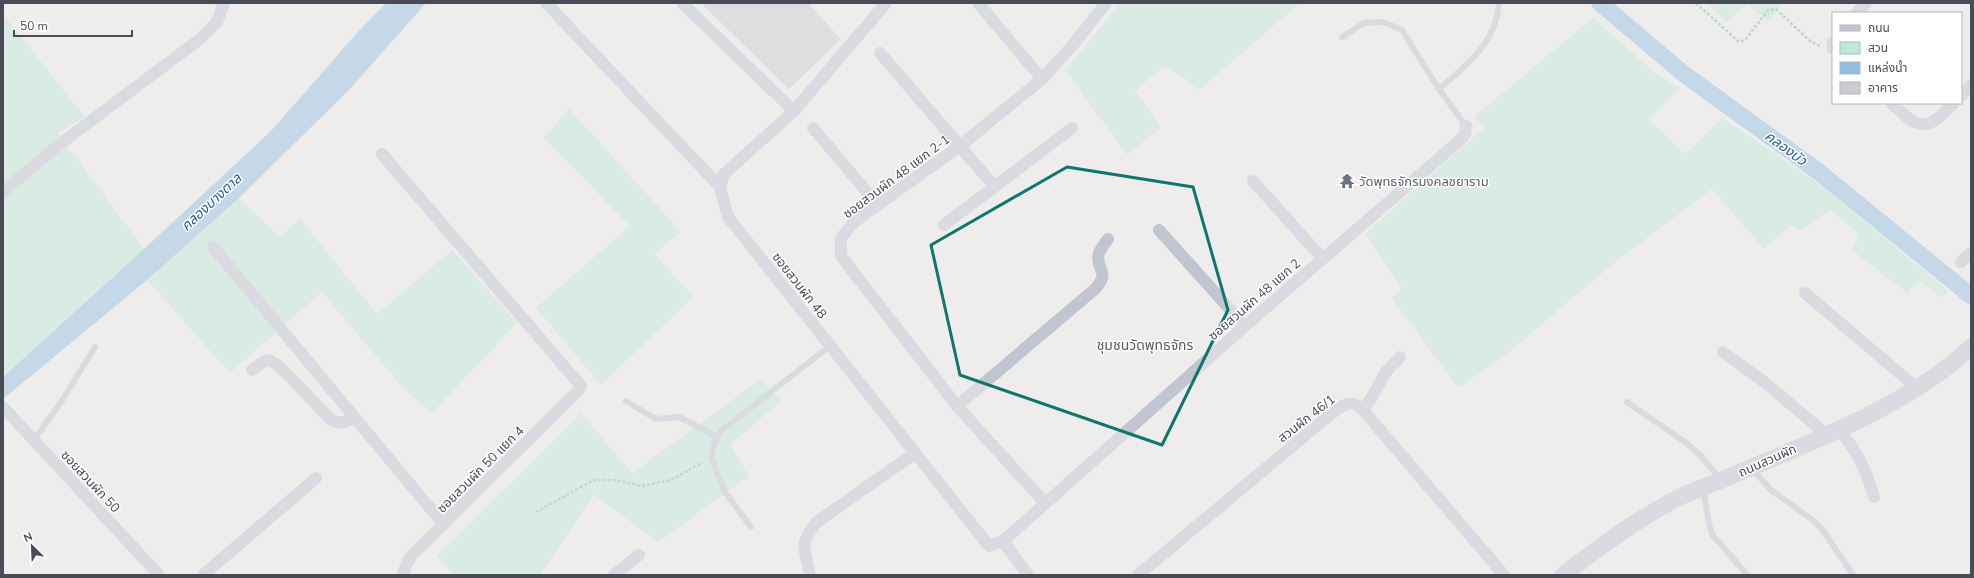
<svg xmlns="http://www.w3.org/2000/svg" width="1974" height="578" font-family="'Nunito Sans','Noto Sans Thai',sans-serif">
<rect width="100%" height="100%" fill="#efedec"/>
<!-- green -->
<g fill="#bee8d8">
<path d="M1121 3H1300L1199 90 1165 65 1135 91 1161 127 1127 155 1065 70Z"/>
<path d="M1707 3H1783L1768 21 1747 4 1727 22Z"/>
<path d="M3 14 85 117 58 133 144 249 3 377Z"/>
<path d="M1593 18 1654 72 1679 88 1648 119 1685 154 1722 118 1823 186 1948 291 1942 298 1918 280 1907 293 1852 250 1860 235 1831 210 1802 230 1791 225 1764 249 1712 189 1619 259 1498 361 1458 388 1392 298 1401 288 1365 234 1484 128 1474 117Z"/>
<path d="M569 109 675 225 680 233 654 253 693 297 601 385 536 308 630 226 544 138Z"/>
<path d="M239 198 280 238 300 219 377 314 452 250 517 323 432 413 405 390 322 292 230 373 147 280Z"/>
<path d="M761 379 781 401 730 445 749 476 658 542 594 495 540 575H455L437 556 581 413 632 473Z"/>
</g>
<!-- water -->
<path fill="#90bee0" d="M386 3H426L349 90 239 198 147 280 3 399V377L144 249 271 131 357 33Z"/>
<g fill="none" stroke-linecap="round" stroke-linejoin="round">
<!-- canal -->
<path stroke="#90bee0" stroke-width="17" d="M1600 3 1684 74 1819 172 1971 296"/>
</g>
<!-- building -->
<path fill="#cacad0" stroke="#d1d1d7" d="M701 3H808L840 39 789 89Z"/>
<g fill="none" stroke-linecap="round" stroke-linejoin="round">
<!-- path -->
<g stroke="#7bc2ae" stroke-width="2.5" stroke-dasharray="3 2" stroke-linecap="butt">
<path d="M1696 3 1739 42 1745 40 1768 10 1776 9 1811 42 1820 46"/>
<path d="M536 512 594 480H614L643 486 671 480 703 462"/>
</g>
<!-- lane -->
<g stroke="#c1c5d0" stroke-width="6">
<path d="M1342 37 1364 23 1383 22 1402 30 1439 89 1466 126"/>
<path d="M1439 89C1468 63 1496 44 1499 3"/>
<path d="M626 401 656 419 679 417 717 437"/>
<path d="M1627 402 1685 442 1702 457 1721 480"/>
<path d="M34 440 63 399 95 347"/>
<path d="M1752 469 1771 490 1814 521 1822 529 1853 575"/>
<path d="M1703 488 1709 524 1712 534 1747 575"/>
<path d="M751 527 725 492 711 457 715 442 721 431 830 346"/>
</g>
<!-- street -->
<g stroke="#c1c5d0" stroke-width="12">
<path d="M546 3 720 187"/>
<path d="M682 3 794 111"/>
<path d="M886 3 794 111 724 174 720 187 728 217 989 546 1003 541 1028 575"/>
<path d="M978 3 1042 79"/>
<path d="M1857 13 1866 3"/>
<path d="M1833 42V49"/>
<path d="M880 53 994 186"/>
<path d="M1961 96 1971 85"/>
<path d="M1891 103C1921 130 1925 133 1954 103"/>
<path d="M813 128 878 205"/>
<path d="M382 154 581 386 579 390 412 555 406 565 403 575"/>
<path d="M1253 181 1322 258"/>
<path d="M3 192 56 147 200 39 217 22 223 6 221 3"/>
<path d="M944 225 1072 128"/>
<path d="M1159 230 1245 326"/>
<path d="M213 247 444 525"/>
<path d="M1961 262 1971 253"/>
<path d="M1805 293 1917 388"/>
<path d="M1723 352 1763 381 1826 434"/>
<path d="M252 370C256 367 263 361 268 360 277 359 322 412 331 420L341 423 355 418"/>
<path d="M957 406 1095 289C1112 270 1094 270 1099 253 1101 248 1105 243 1108 239"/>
<path d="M3 407 159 575"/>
<path d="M1363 410 1372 397 1386 372 1400 357"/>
<path d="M1839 429C1857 452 1866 469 1874 497"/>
<path d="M1045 503 957 406 841 256V238L854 222 960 146 1042 79 1072 46 1106 3"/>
<path d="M1003 541 1245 326 1459 141 1465 134 1466 126"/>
<path d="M203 575 316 478"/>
<path d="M614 575 639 555"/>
<path d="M810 575C805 549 798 544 817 522L915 453"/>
<path d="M1138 575 1332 413C1344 405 1350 398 1363 410L1504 575"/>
</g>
<!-- secondary -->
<path stroke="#c1c5d3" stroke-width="17" d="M1563 575C1601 546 1638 518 1682 496 1695 490 1710 485 1724 479 1803 445 1908 407 1971 347"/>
</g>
<!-- marked area -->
<path d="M0 0H1974V578H0ZM1067 167 1193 187 1228 310 1162 445 960 375 931 245Z" fill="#efedec" fill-opacity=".55" fill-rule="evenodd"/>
<path fill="none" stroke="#0f766e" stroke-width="3" stroke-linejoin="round" d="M1067 167 1193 187 1228 310 1162 445 960 375 931 245Z"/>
<!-- icons -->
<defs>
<g id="temple-bare" transform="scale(1.2)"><path d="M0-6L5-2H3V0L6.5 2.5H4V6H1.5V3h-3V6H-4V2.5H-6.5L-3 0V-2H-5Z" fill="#6b7280" stroke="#fff" stroke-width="2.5" paint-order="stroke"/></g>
</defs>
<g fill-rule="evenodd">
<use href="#temple-bare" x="1347" y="181"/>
</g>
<g text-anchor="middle" stroke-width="3" stroke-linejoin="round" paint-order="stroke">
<!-- street labels -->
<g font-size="13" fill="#474c57" stroke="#fff">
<text transform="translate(896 176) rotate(-37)" y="5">ซอยสวนผัก 48 แยก 2-1</text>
<text transform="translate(800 285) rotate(52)" y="5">ซอยสวนผัก 48</text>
<text transform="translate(1254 299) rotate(-41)" y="5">ซอยสวนผัก 48 แยก 2</text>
<text transform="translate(1306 418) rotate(-38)" y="5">สวนผัก 46/1</text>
<text transform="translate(1767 460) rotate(-24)" y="5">ถนนสวนผัก</text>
<text transform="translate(480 469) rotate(-45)" y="5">ซอยสวนผัก 50 แยก 4</text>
<text transform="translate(91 481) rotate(47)" y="5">ซอยสวนผัก 50</text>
</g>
<!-- worship labels -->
<g font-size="13" fill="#5b616d" stroke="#fff" text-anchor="start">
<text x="1359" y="186">วัดพุทธจักรมงคลชยาราม</text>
</g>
<!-- water labels -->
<g font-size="14" font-style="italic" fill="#1c6195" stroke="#fff">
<text transform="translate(1786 148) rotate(36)" y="5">คลองบัว</text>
<text transform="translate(211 202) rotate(-43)" y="5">คลองบางตาล</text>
</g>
<!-- neighbourhood labels -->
<g font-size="14" fill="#5a5b60" stroke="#fff">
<text x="1145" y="350">ชุมชนวัดพุทธจักร</text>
</g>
</g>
<!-- border -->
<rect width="1974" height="578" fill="none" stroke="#474c57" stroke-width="8"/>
<!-- legend -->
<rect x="1832" y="12" width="130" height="92" fill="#ffffff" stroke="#b5b7bc"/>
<rect x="1840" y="25" width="20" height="6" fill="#c1c5d3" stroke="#b5b7bc"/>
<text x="1868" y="32" font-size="12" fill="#474c57">ถนน</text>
<rect x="1840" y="42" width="20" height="12" fill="#bee8d8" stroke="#b5b7bc"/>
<text x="1868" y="52" font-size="12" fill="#474c57">สวน</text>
<rect x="1840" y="62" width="20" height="12" fill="#90bee0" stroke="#b5b7bc"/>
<text x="1868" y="72" font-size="12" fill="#474c57">แหล่งน้ำ</text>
<rect x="1840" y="82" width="20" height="12" fill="#cacad0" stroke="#b5b7bc"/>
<text x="1868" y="92" font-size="12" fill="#474c57">อาคาร</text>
<!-- north arrow -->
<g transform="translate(32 546) rotate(336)" stroke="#ffffff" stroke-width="3" paint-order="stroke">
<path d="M0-3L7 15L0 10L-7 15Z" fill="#474c57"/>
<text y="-6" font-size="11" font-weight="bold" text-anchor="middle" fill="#474c57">N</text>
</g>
<!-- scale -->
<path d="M14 30v6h118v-6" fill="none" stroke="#474c57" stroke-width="2"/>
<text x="20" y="30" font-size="12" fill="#474c57" stroke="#ffffff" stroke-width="3" paint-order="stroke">50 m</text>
</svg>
